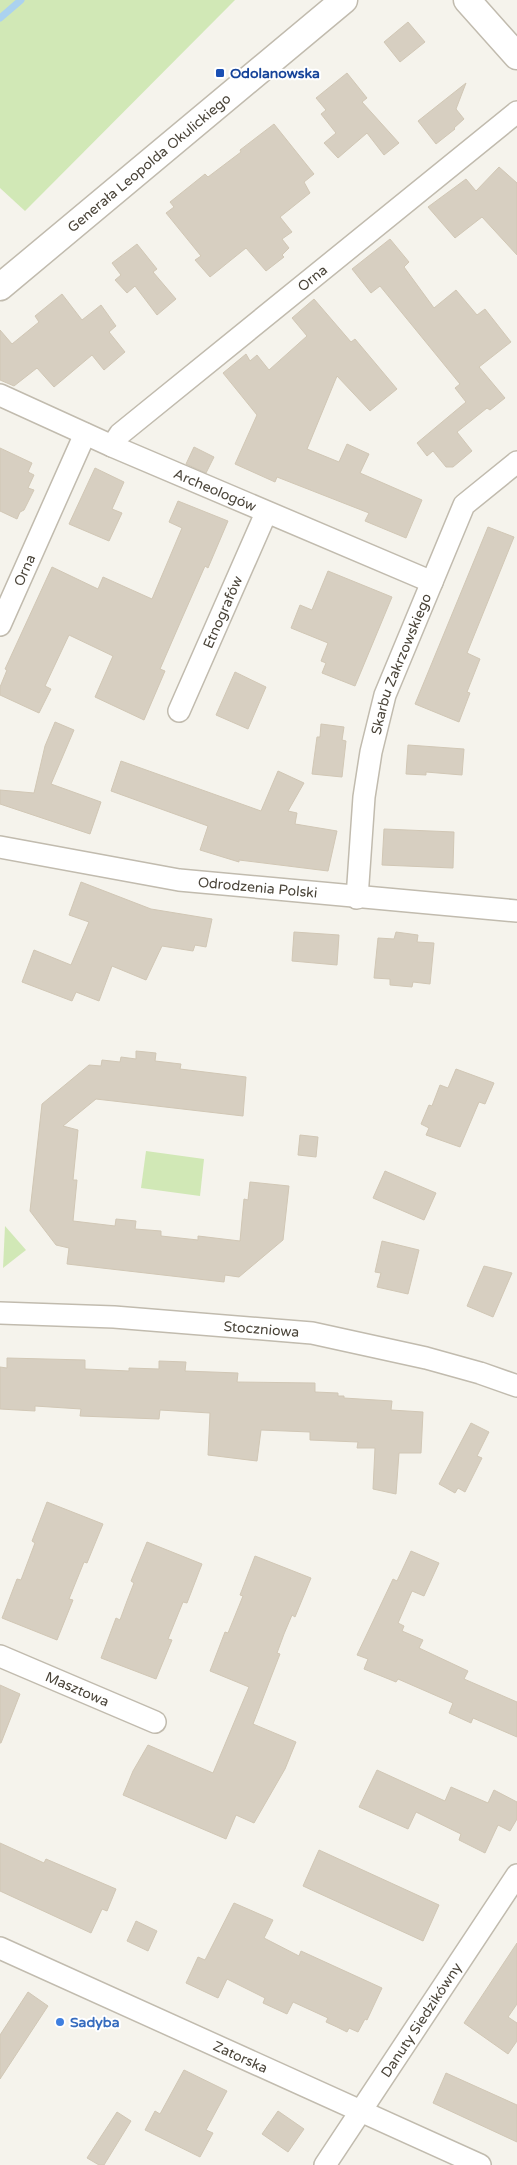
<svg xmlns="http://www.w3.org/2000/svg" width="517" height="2165" font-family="'Varela Round',sans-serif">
<rect width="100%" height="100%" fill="#f5f3ec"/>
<!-- green -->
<g fill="#d1e8b6">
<path d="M0 0H235L25 211 0 188Z"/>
<path d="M146 1151 204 1159 200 1196 141 1188Z"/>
<path d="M5 1226 26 1250 3 1268Z"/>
</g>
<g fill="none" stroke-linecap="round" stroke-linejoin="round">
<!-- stream -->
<path stroke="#abd2ef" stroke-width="7" d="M0 18 21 0"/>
</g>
<!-- building -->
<g fill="#d7cfc1" stroke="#d1c7b5">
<path d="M408 22 425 42 400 62 384 42Z"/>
<path d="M347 73 367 98 362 102 399 143 384 155 367 133 338 158 324 143 336 133 321 114 326 110 316 98Z"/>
<path d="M466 83 456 109 464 119 454 128 455 129 436 144 418 121Z"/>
<path d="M274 124 314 174 304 182 310 193 280 217 292 232 282 239 289 248 282 255 284 257 266 271 246 248 210 277 195 260 201 256 166 213 174 207 170 202 205 174 208 177 241 152 240 150Z"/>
<path d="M499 167 517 183V255L482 217 455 238 428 207 466 179 476 191Z"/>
<path d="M390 239 409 262 404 267 434 308 456 290 477 315 485 309 511 342 479 367 505 398 490 410 487 408 457 432 472 451 453 467H446L433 451 427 456 417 443 466 402 455 388 460 384 380 286 371 293 352 269Z"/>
<path d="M137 244 157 269 153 272 176 299 157 315 135 286 127 293 115 280 121 275 112 263Z"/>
<path d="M62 294 82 320 101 305 116 326 109 332 125 352 104 370 92 355 54 387 37 368 14 386 0 380V330L12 344 39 322 35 316Z"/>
<path d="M314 299 351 342 355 339 397 389 370 411 337 376 307 449 339 462 347 444 369 454 360 473 422 500 406 538 365 521 369 513 277 477 275 482 235 464 257 415 223 373 246 354 250 361 257 355 269 370 307 336 292 318Z"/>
<path d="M194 447 214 457 206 473 186 464Z"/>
<path d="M0 448 32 463 28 472 34 475 28 488 34 490 24 510 20 512 17 519 0 511Z"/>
<path d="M95 468 124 482 112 509 122 513 109 541 69 524Z"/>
<path d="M178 501 228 521 208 568 205 566 183 616 160 669 165 671 144 720 95 697 113 656 69 635 45 686 51 689 39 713 0 695V687L7 670 5 669 52 567 98 589 103 577 152 599 182 528 169 522Z"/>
<path d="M488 527 514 537 467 653 480 659 467 692 470 693 459 722 415 704Z"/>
<path d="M328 571 392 597 355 686 322 673 326 663 321 661 328 643 291 628 300 605 312 610Z"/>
<path d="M235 672 266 687 248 729 216 715Z"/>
<path d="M55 722 74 730 51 784 101 802 90 834 0 804V790L34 793 45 746Z"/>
<path d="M321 724 344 727 342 740 346 741 342 777 312 774 317 737H320Z"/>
<path d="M408 745 464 749 462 775 426 772V775L406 774Z"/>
<path d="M121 761 261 811 278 771 304 783 288 811 297 813 295 824 337 831 328 871 239 860V862L200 850 208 826 111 791Z"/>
<path d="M384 829 454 832 453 868 382 865Z"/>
<path d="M81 882 151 909 212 919 206 947 195 945 193 951 162 946 146 980 112 966 99 1001 76 992 72 1001 22 982 34 950 71 965 89 922 69 915Z"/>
<path d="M294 932 339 935 337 965 292 961Z"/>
<path d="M396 932 418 935 417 942 434 943 430 984 413 982 412 987 390 985V979L374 978 378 938 394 939Z"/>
<path d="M136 1051 156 1053 155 1061 181 1064 180 1069 246 1077 243 1116 96 1099 63 1126 78 1130 73 1180H77L73 1221 115 1226 116 1219 136 1221 135 1229 161 1231V1236L198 1240V1236L240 1241 244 1199 248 1200 250 1182 289 1186 283 1240 239 1277 225 1275 224 1282 67 1264 69 1248 56 1245 30 1211 42 1104 89 1065 101 1066 102 1060 120 1062 121 1057 136 1059Z"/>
<path d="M456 1069 494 1083 485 1104 479 1102 460 1147 426 1135 429 1128 421 1124 429 1105 432 1106 440 1085 448 1088Z"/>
<path d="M300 1135 318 1137 316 1157 298 1155Z"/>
<path d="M385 1171 436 1193 424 1220 373 1198Z"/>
<path d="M382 1241 419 1250 408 1294 377 1287 381 1273 375 1272Z"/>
<path d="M484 1266 512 1273 493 1317 467 1306Z"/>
<path d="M7 1358 85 1360V1369L129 1371V1368L159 1369V1361L186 1362 185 1371 238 1373 237 1382 315 1383V1392L338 1393V1396H344V1398L392 1401 391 1410 423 1412 421 1453H399L396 1494 373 1489 375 1448H357L358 1442 310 1440V1432L261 1430 257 1461 208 1455 210 1413 160 1410 159 1419 80 1416 81 1409 35 1406V1411L0 1409V1367L7 1368Z"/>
<path d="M471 1423 489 1432 477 1456 482 1458 465 1492 458 1488 455 1493 439 1484Z"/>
<path d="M47 1502 103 1524 87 1563 84 1562 69 1599 73 1600 57 1640 2 1618 17 1579 21 1580 35 1543 32 1541Z"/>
<path d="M147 1542 202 1564 187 1603 183 1602 168 1639 172 1640 156 1679 101 1658 116 1618 120 1620 127 1601 134 1583 131 1581Z"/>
<path d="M411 1551 439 1563 424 1596 412 1591 398 1623 404 1626 402 1631 423 1640 419 1648 468 1671 464 1679 517 1702V1737L473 1718 471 1723 449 1713 453 1703 398 1679 396 1682 364 1669 368 1659 357 1655 393 1579 397 1581Z"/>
<path d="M255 1556 311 1578 295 1617 292 1615 284 1634 277 1653 280 1654 253 1724 296 1742 285 1769 254 1823 236 1815 226 1839 123 1795 133 1771 148 1745 213 1773 249 1687 210 1671 225 1632 228 1633 243 1596 240 1595Z"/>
<path d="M0 1685 20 1694 1 1743H0Z"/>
<path d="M377 1770 445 1801 451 1787 488 1803 494 1790 517 1802V1819L510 1831 498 1825 485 1853 459 1840 461 1834 416 1812 408 1829 359 1807Z"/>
<path d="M0 1843 44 1863 46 1859 116 1889 107 1911 102 1909 91 1933 0 1891Z"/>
<path d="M319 1850 439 1905 423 1941 303 1886Z"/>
<path d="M234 1903 273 1920 264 1938 299 1956 301 1951 382 1988 367 2020 365 2019 358 2032 349 2028 347 2032 337 2027 326 2022 328 2018 293 2002 287 2014 263 2003 265 1998 227 1979 218 1998 186 1983 198 1957 205 1960Z"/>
<path d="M136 1921 157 1931 148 1951 127 1941Z"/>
<path d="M517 1943V2004L508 2017 517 2023V2041L508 2054 464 2023Z"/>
<path d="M28 1992 48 2006 0 2079V2035Z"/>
<path d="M184 2070 227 2091 206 2130 213 2133 200 2157 145 2130 155 2111 160 2114Z"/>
<path d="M446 2073 517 2105V2142L433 2103Z"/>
<path d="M278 2111 304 2129 288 2152 262 2134Z"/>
<path d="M117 2112 131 2121 104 2165H99L87 2158Z"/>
</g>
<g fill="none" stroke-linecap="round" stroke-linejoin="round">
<!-- minor casing -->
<g stroke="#c1bbae" stroke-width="24">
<g id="minor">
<path id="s1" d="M0 395 112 446 432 582"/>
<path id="s2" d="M112 446 120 434 517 112"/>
<path id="s3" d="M0 625 85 434"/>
<path id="s4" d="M179 711 266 513"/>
<path id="s5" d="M0 847 179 880 517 911"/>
<path id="s6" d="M357 898 364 797 371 752 385 695 464 505 517 462"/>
<path id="s7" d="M0 1313 114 1317 312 1333 426 1358 480 1373 517 1386"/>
<path id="s8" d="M0 1656 155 1722"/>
<path id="s9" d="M0 1948 480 2165"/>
<path id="s10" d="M325 2165 517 1875"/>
</g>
</g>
<!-- tertiary casing -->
<g stroke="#c1bbae" stroke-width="29">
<g id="tertiary">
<path d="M467 0 517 56"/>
<path id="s11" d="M0 287 344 0"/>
</g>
</g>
<!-- minor -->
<use href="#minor" stroke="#fff" stroke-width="21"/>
<!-- tertiary -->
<use href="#tertiary" stroke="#fff" stroke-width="26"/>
</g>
<!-- markers -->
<rect fill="#1a4fb4" stroke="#fff" stroke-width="2" x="215" y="68" width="10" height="10" rx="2.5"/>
<circle fill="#3f7fe0" stroke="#fff" stroke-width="2" cx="60" cy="2022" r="5"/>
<g text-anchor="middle" stroke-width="4" stroke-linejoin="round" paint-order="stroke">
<!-- transit labels -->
<g font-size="14" font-weight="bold" fill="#164399" stroke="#fff" text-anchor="start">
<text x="230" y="78">Odolanowska</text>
</g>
<!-- street labels -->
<g font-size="14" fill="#4a4439" stroke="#fff">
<text dy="5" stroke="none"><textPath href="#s11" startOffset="194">Generała Leopolda Okulickiego</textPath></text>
<text dy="5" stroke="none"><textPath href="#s2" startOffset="262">Orna</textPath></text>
<text dy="5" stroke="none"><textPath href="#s1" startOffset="235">Archeologów</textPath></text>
<text dy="5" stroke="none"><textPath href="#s3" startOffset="60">Orna</textPath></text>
<text dy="5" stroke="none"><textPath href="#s4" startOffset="108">Etnografów</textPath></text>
<text dy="5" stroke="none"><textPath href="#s6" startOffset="240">Skarbu Zakrzowskiego</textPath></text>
<text dy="5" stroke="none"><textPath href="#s5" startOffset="261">Odrodzenia Polski</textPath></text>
<text dy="5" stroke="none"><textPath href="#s7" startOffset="262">Stoczniowa</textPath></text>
<text dy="5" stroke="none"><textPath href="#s8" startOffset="84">Masztowa</textPath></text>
<text dy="5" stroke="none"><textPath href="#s10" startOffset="174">Danuty Siedzikówny</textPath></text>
<text dy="5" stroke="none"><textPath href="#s9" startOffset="264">Zatorska</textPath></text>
</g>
<!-- shop labels -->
<g font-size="14" font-weight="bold" fill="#366cbe" stroke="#fff" text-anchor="start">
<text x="70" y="2027">Sadyba</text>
</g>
</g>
</svg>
